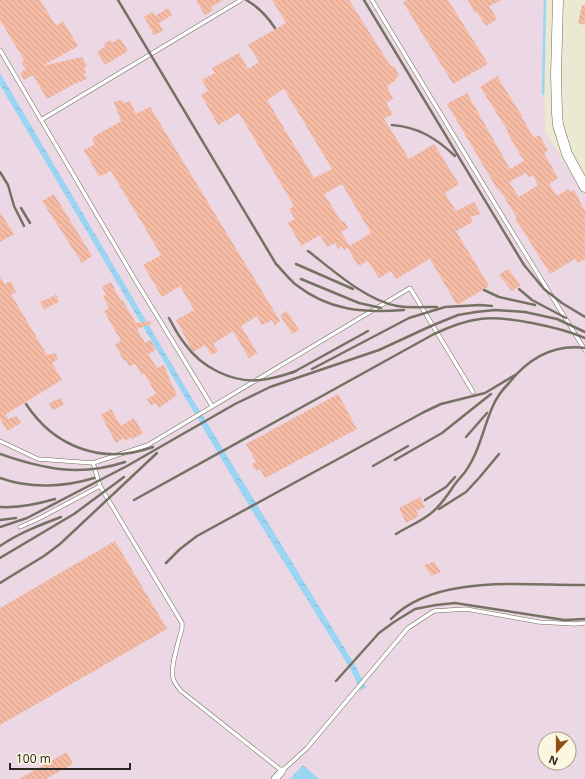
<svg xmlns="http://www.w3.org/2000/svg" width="585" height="779" font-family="'Open Sans',sans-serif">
<defs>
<pattern id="water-ripples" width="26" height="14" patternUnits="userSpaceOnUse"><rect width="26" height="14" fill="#9ad5f4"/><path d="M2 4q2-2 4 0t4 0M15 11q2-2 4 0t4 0" fill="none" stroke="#85b7d1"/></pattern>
<pattern id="building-back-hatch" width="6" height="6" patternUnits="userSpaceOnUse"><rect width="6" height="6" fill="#f5bba4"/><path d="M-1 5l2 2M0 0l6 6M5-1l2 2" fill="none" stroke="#d2a18d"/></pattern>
</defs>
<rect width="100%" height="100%" fill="#ece9d2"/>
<!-- industrial -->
<path fill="#ecd7e5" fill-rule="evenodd" d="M0 0H545V131L585 196V779H319L303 765 290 779H0ZM545 739H569V763H545Z"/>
<!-- water -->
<g fill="url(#water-ripples)">
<path d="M0 73 187 390 356 667 366 687 361 691 351 670 257 519 0 85Z"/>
<path d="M303 765 319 779H290Z"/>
</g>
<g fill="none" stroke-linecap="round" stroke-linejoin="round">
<!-- stream -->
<path stroke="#9ad5f4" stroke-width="2.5" d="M543 94 545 0"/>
</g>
<!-- building -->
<g fill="url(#building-back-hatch)" fill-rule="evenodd">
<path d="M0 0H40L56 26 63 21 78 46 42 66 82 57 87 66 84 68 86 72 84 74 87 79 74 84 47 99 33 75 24 80 20 73 26 69 21 62 24 60 0 20Z"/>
<path d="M196 0H223L211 7 213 10 205 15Z"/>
<path d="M272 0H349L390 65 392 67 394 66 399 76 395 78 396 80 387 86 393 99 386 103 393 114 384 119 409 159 434 144 459 184 445 193 456 211 474 202 481 214 470 217 473 222 456 231 489 286 457 305 430 259 396 279 391 271 379 278 368 261 358 266 348 248 344 250 342 246 338 249 335 243 327 247 320 235 301 246 288 223 295 219 289 209 294 206 239 113 218 125 201 95 208 91 202 80 215 73 212 68 239 53 248 69 259 62 248 45 286 23ZM284 89 332 169 314 178 267 100ZM342 184 371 233 350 246 341 232 348 228 344 221 342 222 339 218 324 194Z"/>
<path d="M407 0H448L488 64 453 84 403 2Z"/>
<path d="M468 0H502L489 6 497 19 486 26 477 12 475 13Z"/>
<path d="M582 5H585V25L578 23Z"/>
<path d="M168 8 172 15 159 23 163 31 154 35 144 17 153 12 155 16Z"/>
<path d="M120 38 128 51 105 65 97 52 106 46 104 44 110 40 112 43Z"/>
<path d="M497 76 522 116H521L534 138 539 135 548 150 544 153 558 178 549 184 557 196 568 189 570 192 574 190 585 211V259L578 263 575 259 550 274 519 224H518L515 219 517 218 503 195 498 189H497L447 104 467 93 510 169 524 161 507 132 508 131 480 87ZM526 173 528 177 533 176 538 185 519 197 509 182Z"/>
<path d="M123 100 124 103 130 101 136 114 150 107 280 321 275 325 272 320 262 325 257 316 241 326 257 353 249 358 233 331 213 344 218 351 212 355 205 345 193 352 176 320 194 310 180 286 162 297 143 265 161 255 111 171 99 177 84 150 95 144 92 138 121 121 114 102Z"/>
<path d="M54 194 92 256 82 263 42 201Z"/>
<path d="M0 212 14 234 0 242Z"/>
<path d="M508 269 521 285 512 291 499 275Z"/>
<path d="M0 276 5 284 11 281 16 293 11 294 47 355 55 353 58 359 52 363 62 380 6 414 8 419 17 416 21 423 7 431 0 418Z"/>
<path d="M111 282 121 301 122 300 136 323 151 321V324L137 329 145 343 150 340 156 350 148 354 157 368 164 365 170 381 177 395 159 408 156 403 151 405 147 399 156 394 144 373 142 375 135 364 129 366 126 360 124 361 115 344 121 341 104 311 109 308 103 296 106 295 102 287Z"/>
<path d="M56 295 59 302 44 309 40 302Z"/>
<path d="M287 311 299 330 292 334 280 315Z"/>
<path d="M338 394 357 429 265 478 260 469 256 471 252 464 256 462 246 444Z"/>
<path d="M61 398 64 405 53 410 49 403Z"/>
<path d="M111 409 121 426 134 418 143 433 132 439 131 437 125 441 123 438 116 443 101 415Z"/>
<path d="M420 497 425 507 416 511 419 516 406 523 399 508Z"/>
<path d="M115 541 167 629 0 725V608Z"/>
<path d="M434 562 441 572 432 576 424 565Z"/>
<path d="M67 752 73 764 46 779H19Z"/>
</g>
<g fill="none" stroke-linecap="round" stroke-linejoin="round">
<!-- lane casing -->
<g stroke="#706d59" stroke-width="4.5">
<g id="lane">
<path d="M372 0 509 227 585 350"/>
<path d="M0 50 134 278 212 406"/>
<path d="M41 120 241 0"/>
<path d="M0 441 38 459 93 463 148 445 410 288 473 392"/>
<path d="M100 486 182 623V628C179 641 170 665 173 678 174 683 178 687 181 691L282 771 307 748 408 628 434 611 466 609 539 622 575 624 585 623"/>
<path d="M20 527 38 519 100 486 93 463"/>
</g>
</g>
<!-- street casing -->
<g stroke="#706d59" stroke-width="8">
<path id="street" d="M275 779 282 771"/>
</g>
<!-- secondary casing -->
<g stroke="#706d59" stroke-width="11">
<path id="secondary" d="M558 0 556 75 557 113 558 125 567 154 585 187"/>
</g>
<!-- lane -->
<use href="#lane" stroke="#fff" stroke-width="3.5"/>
<!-- street -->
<use href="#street" stroke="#fff" stroke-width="7"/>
<!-- secondary -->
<use href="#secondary" stroke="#fff" stroke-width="10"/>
<!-- rail -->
<g stroke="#757264" stroke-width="2.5">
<path d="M118 0 276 264C282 270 288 278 295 284 329 311 363 313 404 310"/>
<path d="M246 0C259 7 267 16 275 28"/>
<path d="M364 0 524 265 544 289 562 303 585 317"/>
<path d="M392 125C418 127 436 138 455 156"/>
<path d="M0 172 8 185 14 206 24 226"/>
<path d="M21 208 30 223"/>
<path d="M308 251C333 270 365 300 397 306 409 308 424 307 437 307"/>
<path d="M296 264 353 289"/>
<path d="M301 279 359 303 381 308"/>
<path d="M519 289 532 300 566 318"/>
<path d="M484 290 499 297 535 305"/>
<path d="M169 318C174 327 178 336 185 344 201 367 232 383 260 380 273 379 285 375 296 371"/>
<path d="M312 369 409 318 445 307 480 305 492 306"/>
<path d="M292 373 368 331"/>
<path d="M26 404C55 448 103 465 153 447"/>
<path d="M466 437 487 413"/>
<path d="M0 454C43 469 80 477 125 462"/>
<path d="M395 460 442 433 491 394"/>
<path d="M373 466 408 446"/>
<path d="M0 478C30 489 65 487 94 478"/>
<path d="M134 500 434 334C449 327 463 321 480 319 505 315 562 328 585 338"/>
<path d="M425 500 446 487 455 477"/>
<path d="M0 507C18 508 38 504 55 499"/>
<path d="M439 509 466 492 479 478 499 454"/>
<path d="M0 520 16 518"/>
<path d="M0 527 27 518 127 466 235 404 270 387 379 350 431 326 458 315 476 312 495 310 525 312 557 319 585 332"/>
<path d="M396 534C407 527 420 522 430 514 441 506 448 494 455 484 458 480 462 476 465 472 479 453 483 429 492 408 496 398 502 390 509 383 528 359 553 344 585 348"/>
<path d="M0 546C19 533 40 525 61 517"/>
<path d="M0 558 74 514 124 477"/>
<path d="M166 563 180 549 197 536 424 412 441 404 485 393 515 375"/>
<path d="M0 583 44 556 60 544 157 453"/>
<path d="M391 619C435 573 527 586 585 585"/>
<path d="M336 681 379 633 394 622 415 609 436 605 455 603 564 620 585 619"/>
</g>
</g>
<!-- north arrow -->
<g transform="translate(557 751) rotate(201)"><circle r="19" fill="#faf6df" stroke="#a6a392"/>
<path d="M0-3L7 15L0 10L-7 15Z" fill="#8d4f13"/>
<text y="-6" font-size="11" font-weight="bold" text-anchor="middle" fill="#29271f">N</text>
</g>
<!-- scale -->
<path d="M10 763v6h120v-6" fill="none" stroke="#29271f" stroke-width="2"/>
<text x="16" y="763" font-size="12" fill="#29271f" stroke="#faf6df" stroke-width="3" paint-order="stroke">100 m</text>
</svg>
